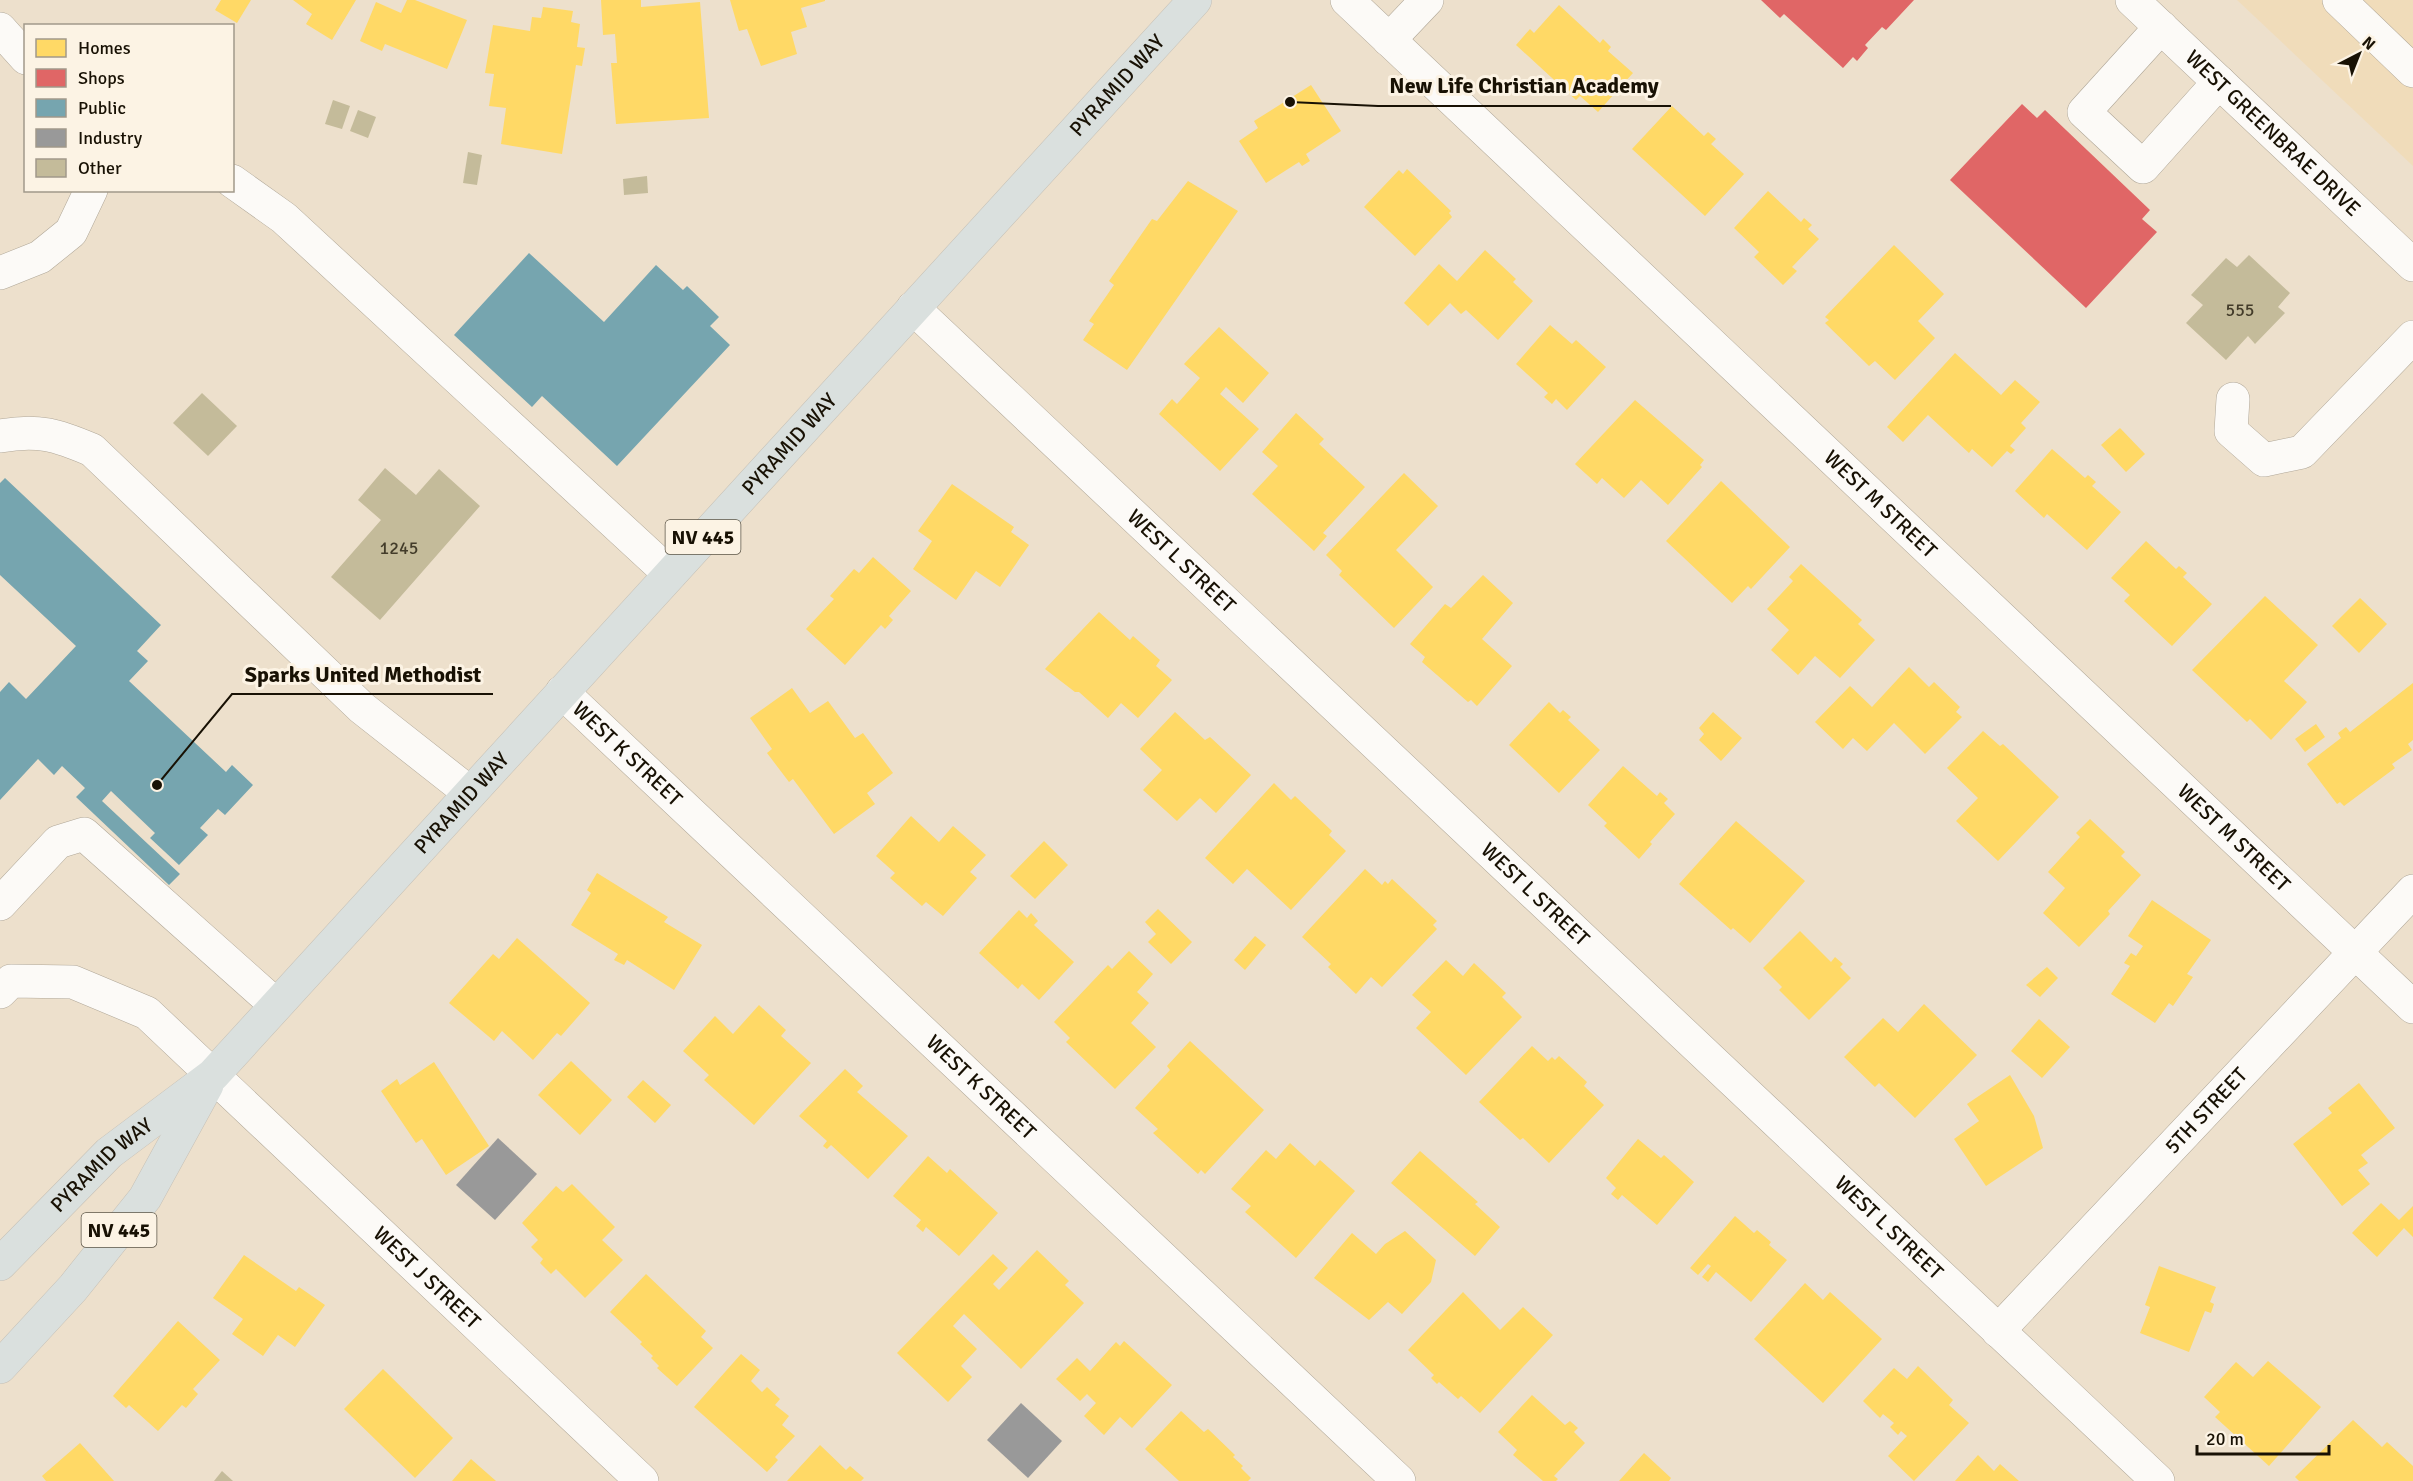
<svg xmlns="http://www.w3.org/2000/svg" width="2413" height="1481" font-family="Signika,sans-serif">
<rect width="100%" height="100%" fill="#ede0cc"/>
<!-- built -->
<path fill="#f0dcba" d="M2237 0H2413V166Z"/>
<!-- homes -->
<g fill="#ffd966">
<path d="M221 0H251L237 23 215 10Z"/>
<path d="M293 0H356L332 40 306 24 312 14Z"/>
<path d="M407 0H415L467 20 447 69 385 44 382 51 360 41 376 2 401 13Z"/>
<path d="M601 0H641V7L700 2 709 118 616 124 611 63H617L615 34 603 35Z"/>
<path d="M730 0H825V1L801 8 807 27 791 32 797 54 761 66 747 29 739 31Z"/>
<path d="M1559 5 1600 43 1603 39 1611 47 1608 51 1633 73 1598 112 1580 96 1576 100 1516 45 1530 29 1534 33Z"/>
<path d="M543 7 573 11 571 22 580 24 577 47 585 48 582 66 576 65 562 154 501 144 506 108 489 106 494 74 485 73 493 25 530 31 532 17 541 18Z"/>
<path d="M1311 85 1341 131 1306 154 1310 161 1302 166 1299 162 1266 183 1239 141 1258 128 1254 121Z"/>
<path d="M1672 106 1704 136 1708 132 1716 139 1711 144 1744 174 1705 216 1632 149Z"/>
<path d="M1407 169 1451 211 1449 213 1452 217 1415 256 1364 207 1399 170 1403 174Z"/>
<path d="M1188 181 1238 211 1127 370 1083 340 1094 324 1089 321 1114 285 1109 281 1152 219 1157 221Z"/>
<path d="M1768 191 1801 222 1804 218 1812 225 1808 229 1819 239 1792 267 1797 271 1783 285 1754 257 1759 252 1734 228Z"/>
<path d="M1894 245 1944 294 1918 321 1935 338 1895 380 1875 361 1869 366 1825 323 1829 320 1825 317Z"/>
<path d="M1485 250 1516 279 1513 282 1533 301 1498 340 1466 310 1461 314 1450 303 1428 326 1404 303 1439 264 1457 281Z"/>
<path d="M1550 325 1572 344 1576 340 1606 367 1567 410 1556 399 1552 404 1544 397 1548 393 1516 364Z"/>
<path d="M1219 327 1269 373 1243 403 1226 387 1220 394 1259 429 1220 471 1159 414 1172 399 1177 404 1200 378 1184 364Z"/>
<path d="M1955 353 2001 395 2015 380 2040 402 2021 423 2026 428 2010 446 2015 450 2011 454 2007 451 1992 467 1972 449 1969 453 1928 415 1903 442 1887 427Z"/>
<path d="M1635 400 1704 460 1700 465 1702 467 1668 505 1641 480 1624 498 1602 478 1597 484 1575 464Z"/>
<path d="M1296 413 1324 439 1319 444 1365 487 1323 533 1327 536 1314 551 1252 494 1278 466 1262 452Z"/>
<path d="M2120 428 2145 454 2126 472 2101 445Z"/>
<path d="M2052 449 2085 478 2088 475 2096 482 2092 486 2121 512 2087 550 2047 514 2044 518 2015 491Z"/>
<path d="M1404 473 1438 506 1396 550 1433 587 1394 628 1339 575 1342 571 1326 555Z"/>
<path d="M1721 481 1790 547 1751 589 1748 586 1732 603 1666 541Z"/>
<path d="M952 484 1014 527 1011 532 1029 545 1000 587 976 571 956 600 913 569 932 541 918 531Z"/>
<path d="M2146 541 2176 569 2179 566 2187 573 2183 577 2212 604 2172 646 2124 601 2130 595 2111 578Z"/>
<path d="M873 557 911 591 889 616 893 620 885 629 881 625 845 665 806 629 834 599 830 596 854 569 859 573Z"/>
<path d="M1801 564 1862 620 1858 624 1875 640 1840 678 1815 656 1798 675 1771 650 1789 630 1767 609 1793 581 1789 577Z"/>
<path d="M1483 575 1513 603 1482 639 1512 666 1477 706 1471 700 1468 702 1422 662 1425 657 1410 644 1445 604 1451 608Z"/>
<path d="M2265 596 2318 645 2284 681 2307 702 2271 740 2250 719 2247 722 2192 670Z"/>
<path d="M2360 598 2387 624 2359 653 2332 626Z"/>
<path d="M1099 612 1130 640 1133 636 1160 660 1156 666 1172 680 1138 718 1121 703 1108 718 1079 692H1075L1045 669Z"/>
<path d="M1909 667 1929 687 1934 682 1960 707 1956 712 1962 717 1925 754 1894 723 1867 751 1853 738 1843 749 1815 722 1850 686 1872 707Z"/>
<path d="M2413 683V740L2408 744 2412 750 2392 764 2395 768 2344 806 2340 802 2337 804 2307 764 2341 738 2338 733 2346 727 2350 732Z"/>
<path d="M792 688 810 713 828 701 855 738 863 733 893 773 867 793 875 804 834 834 793 779 789 782 767 753 772 749 750 718Z"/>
<path d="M1549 702 1560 713 1563 710 1571 717 1568 720 1600 750 1559 793 1509 745Z"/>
<path d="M1175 712 1205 740 1210 737 1251 775 1216 813 1200 798 1177 821 1143 790 1162 770 1140 749Z"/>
<path d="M1713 712 1742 738 1721 761 1699 740 1704 734 1699 728Z"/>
<path d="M2316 724 2325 737 2305 752 2295 739Z"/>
<path d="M1983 731 2000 746 2003 744 2059 797 1998 861 1956 821 1978 798 1947 768Z"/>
<path d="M1623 766 1657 796 1660 792 1668 799 1664 803 1675 814 1650 842 1652 844 1639 859 1604 826 1607 823 1588 805Z"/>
<path d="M1274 783 1291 800 1295 796 1332 831 1329 835 1346 851 1291 910 1247 869 1233 884 1205 858Z"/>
<path d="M911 816 939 842 953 826 986 855 970 872 977 878 943 916 926 902 922 906 890 878 895 873 876 856Z"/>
<path d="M2090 819 2125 852 2121 856 2141 875 2108 911 2110 914 2079 947 2043 913 2065 888 2048 872 2080 837 2076 833Z"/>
<path d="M1736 821 1805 881 1750 943 1733 928 1731 930 1679 884Z"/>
<path d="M1044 841 1068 865 1035 899 1010 876Z"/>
<path d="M1365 869 1382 885 1385 881 1388 884 1392 879 1437 921 1433 925 1437 929 1382 987 1371 977 1356 994 1328 967 1331 964 1302 937Z"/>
<path d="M597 873 668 917 664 922 702 945 674 990 627 960 624 965 614 960 618 954 571 925 591 893 587 890Z"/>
<path d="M2152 900 2211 940 2187 974 2193 977 2173 1006 2169 1003 2155 1023 2111 994 2130 966 2124 963 2131 953 2136 956 2143 946 2128 936Z"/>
<path d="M1158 909 1192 942 1171 964 1148 942 1156 934 1145 922Z"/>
<path d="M1019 910 1027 918 1031 913 1038 921 1034 925 1074 962 1039 1000 1022 984 1018 989 979 953Z"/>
<path d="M1800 931 1831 962 1835 957 1843 964 1840 967 1851 978 1809 1020 1779 990 1782 987 1763 968Z"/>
<path d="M1255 936 1266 945 1245 970 1234 960Z"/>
<path d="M517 938 590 1003 561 1036 557 1033 533 1060 502 1031 494 1041 449 1003 493 954 499 959Z"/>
<path d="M1129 951 1153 974 1137 992 1149 1003 1131 1023 1156 1047 1115 1089 1066 1042 1070 1038 1054 1022 1108 965 1112 969Z"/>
<path d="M1446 960 1463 976 1474 963 1506 993 1502 997 1522 1017 1466 1075 1416 1028 1431 1012 1412 995Z"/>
<path d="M2047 967 2058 978 2040 997 2026 985Z"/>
<path d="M1924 1004 1977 1055 1915 1118 1879 1083 1875 1087 1844 1057 1883 1018 1898 1032Z"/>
<path d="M759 1005 786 1030 781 1036 811 1063 754 1125 704 1080 709 1075 683 1051 715 1016 733 1034Z"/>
<path d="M2039 1019 2070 1047 2042 1078 2011 1051Z"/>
<path d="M1190 1041 1264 1110 1205 1174 1201 1170 1198 1174 1153 1133 1158 1129 1135 1108 1170 1070 1167 1066Z"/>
<path d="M1532 1046 1548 1061 1552 1057 1555 1060 1559 1056 1587 1082 1584 1086 1604 1105 1549 1163 1523 1138 1520 1140 1479 1102Z"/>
<path d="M571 1061 612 1100 580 1135 538 1095Z"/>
<path d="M434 1062 489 1146 446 1175 422 1139 416 1143 381 1091 397 1079 400 1085Z"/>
<path d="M845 1069 863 1086 857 1092 908 1136 868 1179 831 1145 827 1149 823 1146 827 1141 799 1116Z"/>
<path d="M2010 1075 2034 1116 2043 1148 1986 1186 1954 1139 1979 1121 1967 1104Z"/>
<path d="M643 1080 671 1105 655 1123 627 1097Z"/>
<path d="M2359 1083 2395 1128 2361 1155 2368 1163 2358 1170 2370 1184 2342 1206 2293 1144 2332 1113 2328 1108Z"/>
<path d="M1638 1139 1661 1158 1664 1155 1694 1182 1657 1225 1622 1195 1618 1200 1611 1194 1616 1188 1606 1178Z"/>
<path d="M1290 1143 1315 1166 1320 1160 1355 1191 1296 1258 1245 1212 1251 1206 1231 1189 1266 1150 1276 1159Z"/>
<path d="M1420 1151 1478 1202 1475 1204 1500 1227 1475 1256 1391 1183Z"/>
<path d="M928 1156 947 1173 950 1169 998 1213 959 1256 926 1227 923 1232 916 1226 921 1220 893 1196Z"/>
<path d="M572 1184 615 1227 602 1240 623 1260 585 1298 556 1269 551 1274 540 1263 543 1259 531 1247 538 1240 522 1223 556 1186 563 1192Z"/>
<path d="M2381 1203 2399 1220 2413 1206V1237L2404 1228 2377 1257 2352 1233Z"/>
<path d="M1735 1216 1754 1233 1757 1230 1771 1242 1769 1245 1787 1260 1751 1302 1716 1272 1708 1282 1702 1277 1711 1266 1708 1264 1698 1275 1690 1268Z"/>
<path d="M1405 1231 1436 1260 1431 1282 1402 1314 1388 1302 1369 1320 1314 1278 1352 1233 1376 1254 1385 1244Z"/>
<path d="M1037 1250 1069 1281 1065 1285 1084 1303 1021 1369 964 1314 953 1326 977 1349 961 1366 972 1377 948 1402 897 1353 993 1254 1008 1268 993 1284 999 1290Z"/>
<path d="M244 1255 296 1291 299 1287 325 1305 295 1347 278 1335 263 1356 232 1334 243 1319 213 1298Z"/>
<path d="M2159 1266 2216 1287 2210 1302 2214 1304 2211 1313 2205 1311 2189 1352 2140 1333 2150 1307 2145 1305Z"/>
<path d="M646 1274 706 1331 701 1337 713 1348 677 1386 657 1368 659 1366 651 1358 653 1356 640 1344 642 1342 610 1312Z"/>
<path d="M1805 1283 1823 1300 1830 1292 1882 1339 1823 1403 1754 1339Z"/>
<path d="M1463 1292 1500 1330 1523 1307 1553 1335 1480 1413 1461 1396 1458 1399 1439 1382 1437 1384 1431 1378 1434 1375 1408 1350Z"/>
<path d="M178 1321 220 1360 193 1389 198 1394 186 1408 182 1405 158 1431 129 1405 126 1408 113 1396Z"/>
<path d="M1124 1341 1172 1385 1132 1428 1120 1417 1104 1435 1084 1416 1096 1403 1087 1394 1080 1401 1056 1379 1077 1358 1090 1371 1116 1342 1120 1346Z"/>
<path d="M741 1354 760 1370 751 1381 762 1392 767 1387 780 1399 775 1405 789 1416 782 1425 795 1436 775 1457 778 1460 767 1472 694 1407Z"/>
<path d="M2268 1361 2321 1407 2269 1466 2215 1417 2220 1412 2204 1397 2236 1362 2253 1377Z"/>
<path d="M1918 1366 1953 1400 1949 1405 1969 1423 1914 1481 1888 1456 1907 1436 1901 1431 1898 1435 1890 1427 1894 1423 1883 1414 1880 1418 1863 1401 1894 1368 1907 1379Z"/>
<path d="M383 1369 453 1438 415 1478 344 1409Z"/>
<path d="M1532 1395 1565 1425 1570 1421 1578 1428 1574 1432 1585 1443 1554 1476 1558 1479 1556 1481H1543L1513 1455 1517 1450 1498 1432Z"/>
<path d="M1181 1411 1204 1432 1208 1429 1235 1455 1233 1457 1243 1466 1241 1468 1251 1478 1248 1481H1179L1145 1449Z"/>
<path d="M2353 1420 2382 1447 2387 1442 2413 1466V1481H2299L2295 1477Z"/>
<path d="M80 1443 114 1481H46L42 1476Z"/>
<path d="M820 1445 846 1470 850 1466 864 1478 861 1481H787Z"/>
<path d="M1644 1453 1671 1478 1669 1481H1619Z"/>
<path d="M1978 1455 1994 1471 2000 1464 2019 1481H1955Z"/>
<path d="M471 1459 496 1481H452Z"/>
</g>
<!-- shops -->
<g fill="#e06666">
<path d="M1761 0H1914L1886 30 1882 27 1865 45 1868 48 1857 61 1853 57 1843 68 1784 14 1780 18Z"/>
<path d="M2022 104 2037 118 2045 110 2150 210 2142 219 2157 232 2086 308 1950 180Z"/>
</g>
<!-- public -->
<g fill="#76a5af">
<path d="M529 253 604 322 656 265 683 290 687 286 719 317 710 326 730 345 617 466 542 396 532 407 454 335Z"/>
<path d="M5 478 161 625 137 651 148 661 129 681 226 772 232 765 253 785 225 815 218 809 200 828 208 835 179 865 150 838 155 833 111 791 102 801 180 874 169 885 76 797 85 788 62 766 54 775 38 759 0 800V692L9 682 26 699 76 646 0 575V483Z"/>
</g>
<!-- industry -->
<g fill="#999">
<path d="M498 1138 537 1174 495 1220 456 1185Z"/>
<path d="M1021 1403 1062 1441 1028 1478 987 1440Z"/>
</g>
<!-- building -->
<g fill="#c4bb9a">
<path d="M333 100 350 106 342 129 325 124Z"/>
<path d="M358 110 376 117 368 138 350 131Z"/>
<path d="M468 152 482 155 477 185 463 183Z"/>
<path d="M647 176 648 193 624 195 623 179Z"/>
<path d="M2249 255 2290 293 2278 307 2285 313 2255 344 2248 336 2226 360 2186 323 2203 305 2191 295 2226 258 2237 267Z"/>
<path d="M202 393 237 426 208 456 173 423Z"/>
<path d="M385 468 416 495 439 469 480 506 380 620 331 577 381 520 358 500Z"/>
<path d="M222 1471 233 1481H214Z"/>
</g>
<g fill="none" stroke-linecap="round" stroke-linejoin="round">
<!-- minor casing -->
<g stroke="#b0a798" stroke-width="34">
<g id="minor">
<path id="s1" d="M1347 0 2413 1007"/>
<path id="s2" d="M2132 0 2413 265"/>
<path d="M2339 0 2413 71"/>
<path d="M2161 27 2084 112 2143 167 2219 82"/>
<path d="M0 29 26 58"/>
<path d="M1389 40 1427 0"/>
<path d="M232 181 284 218 670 574"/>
<path d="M0 273 40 257 71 232 91 190"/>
<path id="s3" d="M913 308 2158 1481"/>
<path d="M2233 399 2231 431 2264 460 2302 452 2413 337"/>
<path d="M0 436C38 429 57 435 92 450L362 708 470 793"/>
<path id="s4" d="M562 692 1399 1481"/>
<path d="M0 904 58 842 84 834 276 1005"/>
<path id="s5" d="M0 992 11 981 73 982 147 1013 642 1481"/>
<path id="s6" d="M1998 1331 2413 891"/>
</g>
</g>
<!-- major casing -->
<g stroke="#c6c0b6" stroke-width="34">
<g id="major">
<path id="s7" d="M0 1264 109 1153 213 1075 1195 0"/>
<path d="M0 1367 73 1288 145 1198 207 1085"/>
</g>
</g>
<!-- minor -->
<use href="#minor" stroke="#fcfaf7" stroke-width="33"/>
<!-- major -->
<use href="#major" stroke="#dae0de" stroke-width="33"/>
</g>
<g text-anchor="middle" stroke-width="6" stroke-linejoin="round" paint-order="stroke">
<!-- number labels -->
<g font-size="18" fill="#433c2a">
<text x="2240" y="316">555</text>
<text x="399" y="554">1245</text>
</g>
<!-- shield labels -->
<g fill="#fcf3e4" stroke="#5c5547" stroke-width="1.5">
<rect x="665.5" y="520" width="75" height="34" rx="4.5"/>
<rect x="81.5" y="1213" width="75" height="34" rx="4.5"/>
</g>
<g font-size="20" font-weight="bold" fill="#181104">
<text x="703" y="544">NV 445</text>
<text x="119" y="1237">NV 445</text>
</g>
<!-- street labels -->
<g font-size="21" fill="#181104" stroke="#fcf3e4">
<text dy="7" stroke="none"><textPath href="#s7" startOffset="1626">PYRAMID WAY</textPath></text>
<text dy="7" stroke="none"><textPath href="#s2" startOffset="194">WEST GREENBRAE DRIVE</textPath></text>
<text dy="7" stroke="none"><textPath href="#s7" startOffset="1140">PYRAMID WAY</textPath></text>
<text dy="7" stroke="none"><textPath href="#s1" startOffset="734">WEST M STREET</textPath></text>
<text dy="7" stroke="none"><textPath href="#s3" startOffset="369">WEST L STREET</textPath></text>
<text dy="7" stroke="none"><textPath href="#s4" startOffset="90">WEST K STREET</textPath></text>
<text dy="7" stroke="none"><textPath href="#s7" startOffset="654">PYRAMID WAY</textPath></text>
<text dy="7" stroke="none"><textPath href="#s1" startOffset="1220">WEST M STREET</textPath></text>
<text dy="7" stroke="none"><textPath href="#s3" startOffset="855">WEST L STREET</textPath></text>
<text dy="7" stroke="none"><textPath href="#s4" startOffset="576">WEST K STREET</textPath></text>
<text dy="7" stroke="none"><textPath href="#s6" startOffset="303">5TH STREET</textPath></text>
<text dy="7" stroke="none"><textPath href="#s7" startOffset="142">PYRAMID WAY</textPath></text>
<text dy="7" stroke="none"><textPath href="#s3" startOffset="1341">WEST L STREET</textPath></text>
<text dy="7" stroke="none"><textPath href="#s5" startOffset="543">WEST J STREET</textPath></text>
</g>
</g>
<!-- callouts -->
<path fill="none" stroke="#181104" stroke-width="2" d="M1290 102L1378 106H1671M157 785L232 694H493"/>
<g fill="#181104" stroke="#fcf3e4" stroke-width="2">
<circle cx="1290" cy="102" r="6"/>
<circle cx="157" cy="785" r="6"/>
</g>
<g font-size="22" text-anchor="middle" font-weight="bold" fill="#181104" stroke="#fcf3e4" stroke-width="6" stroke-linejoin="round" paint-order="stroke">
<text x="1524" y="93">New Life Christian Academy</text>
<text x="363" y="682">Sparks United Methodist</text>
</g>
<!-- legend -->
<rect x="24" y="24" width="210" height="168" fill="#fcf3e4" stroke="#a1998a" stroke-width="1.5"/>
<rect x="36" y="39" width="30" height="18" fill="#ffd966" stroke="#a1998a" stroke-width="1.5"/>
<text x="78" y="54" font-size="18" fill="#181104">Homes</text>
<rect x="36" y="69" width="30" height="18" fill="#e06666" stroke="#a1998a" stroke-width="1.5"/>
<text x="78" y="84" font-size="18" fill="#181104">Shops</text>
<rect x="36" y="99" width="30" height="18" fill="#76a5af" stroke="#a1998a" stroke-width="1.5"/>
<text x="78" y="114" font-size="18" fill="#181104">Public</text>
<rect x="36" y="129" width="30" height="18" fill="#999999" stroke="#a1998a" stroke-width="1.5"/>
<text x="78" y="144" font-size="18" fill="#181104">Industry</text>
<rect x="36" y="159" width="30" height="18" fill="#c4bb9a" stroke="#a1998a" stroke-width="1.5"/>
<text x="78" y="174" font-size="18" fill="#181104">Other</text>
<!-- north arrow -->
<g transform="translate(2359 54) rotate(42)" stroke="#fcf3e4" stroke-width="4.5" paint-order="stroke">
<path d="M0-4.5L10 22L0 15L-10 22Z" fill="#181104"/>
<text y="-9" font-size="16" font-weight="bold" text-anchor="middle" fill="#181104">N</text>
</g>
<!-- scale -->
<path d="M2197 1445v9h132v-9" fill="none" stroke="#181104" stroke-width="3"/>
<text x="2206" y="1445" font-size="18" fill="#181104" stroke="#fcf3e4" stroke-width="4.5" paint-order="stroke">20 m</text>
</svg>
